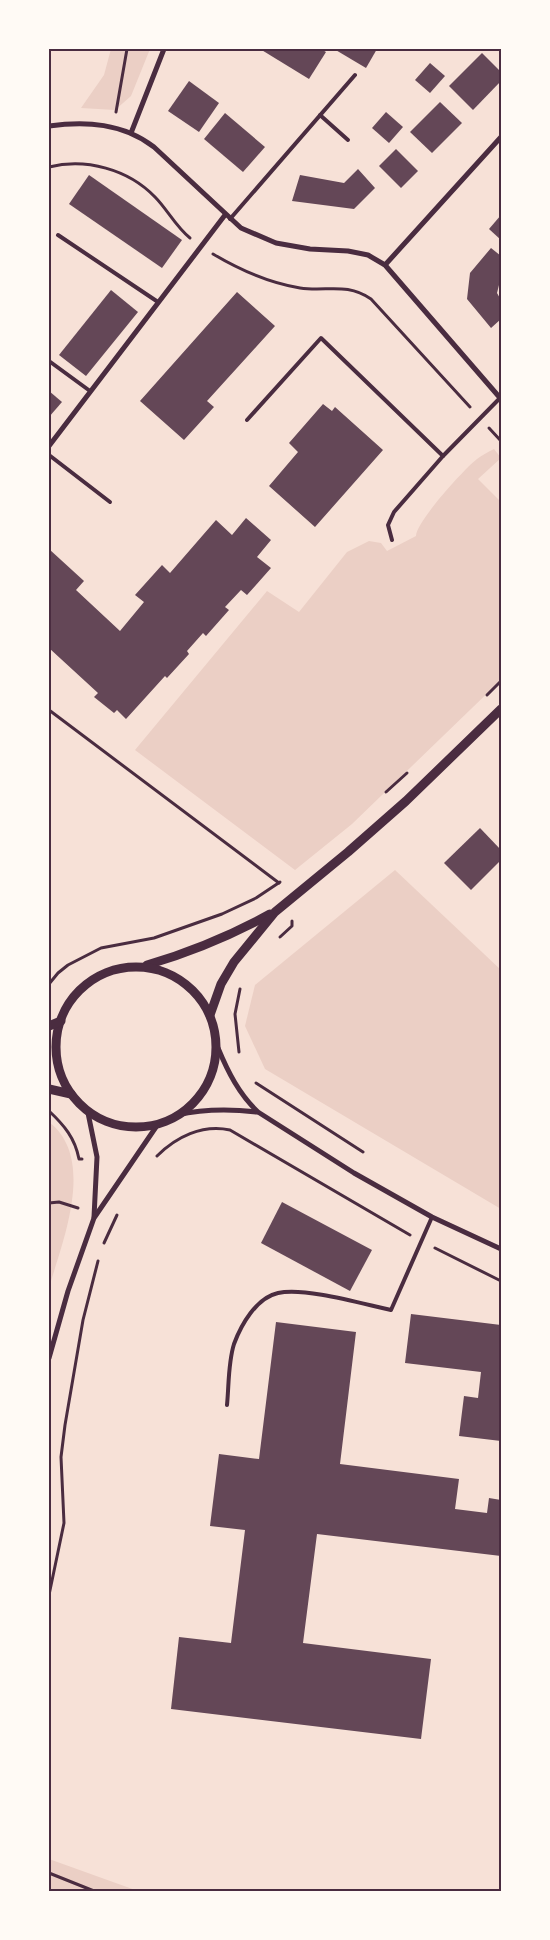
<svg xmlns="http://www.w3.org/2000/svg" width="550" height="1940" font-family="Inter,sans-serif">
<rect width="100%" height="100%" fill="#f7e1d7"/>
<!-- green -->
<g fill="#ebcfc5">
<path d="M111 49H150L131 96 115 110 81 108 104 75Z"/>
<path d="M494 449 501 458 478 479 501 502V680L352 824 295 870 135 750 267 591 299 612 347 552 369 541 381 543 387 551 416 536C416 522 464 469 477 459 482 455 488 452 494 449Z"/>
<path d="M395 870 501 970V1209L265 1069 245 1026 255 985Z"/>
<path d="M49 1122C97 1159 62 1242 49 1288Z"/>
<path d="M49 1813 51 1820 49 1859 138 1891H49Z"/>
</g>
<!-- building -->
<g fill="#644757">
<path d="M260 49H321L326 52 309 79Z"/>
<path d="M334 49H377L366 68Z"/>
<path d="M482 53 501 72V81L473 110 449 86Z"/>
<path d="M430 63 445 76 430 93 415 80Z"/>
<path d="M189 81 219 103 199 132 168 111Z"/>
<path d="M440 102 462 123 432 153 410 132Z"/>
<path d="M386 112 403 127 389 143 372 128Z"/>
<path d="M225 113 265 147 243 172 204 139Z"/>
<path d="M396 149 418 171 401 188 379 166Z"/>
<path d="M358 169 375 188 354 209 292 201 300 175 344 183Z"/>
<path d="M89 175 182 240 162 268 69 204Z"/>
<path d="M501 215V240L489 229Z"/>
<path d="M491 248 501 256V277L497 293 501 300V319L491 328 467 299 470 273Z"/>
<path d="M111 290 138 312 86 376 59 355Z"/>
<path d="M237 292 275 326 207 401 214 407 184 440 140 401Z"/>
<path d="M49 391 62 402 49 417Z"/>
<path d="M323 404 332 411 335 407 383 450 315 527 269 486 298 452 289 443Z"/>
<path d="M246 518 271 540 257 557 271 568 247 595 241 590 225 607 229 610 206 636 203 633 187 651 189 654 167 678 165 676 126 719 117 710 114 713 94 697 98 693 49 648V549L84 581 76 590 120 631 144 602 135 595 162 565 170 573 216 520 232 535Z"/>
<path d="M480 828 501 850V860L471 890 444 863Z"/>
<path d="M282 1202 372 1250 350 1291 261 1243Z"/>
<path d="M411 1314 501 1325V1441L459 1436 464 1396 478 1398 481 1372 405 1363Z"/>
<path d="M276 1322 356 1332 340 1464 459 1479 455 1509 487 1513 489 1498 501 1500V1556L317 1534 303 1643 431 1659 421 1739 171 1709 179 1637 231 1643 245 1530 210 1526 219 1454 259 1459Z"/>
</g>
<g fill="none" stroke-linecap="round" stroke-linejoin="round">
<!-- path -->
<g stroke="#4a2c40" stroke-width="3">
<path d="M116 112 127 49"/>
<path d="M49 167C86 158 128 169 155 197 167 209 176 227 190 238"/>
<path d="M213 254C240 270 269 283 300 288 327 292 346 282 371 299L470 407"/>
<path d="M489 428 501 441"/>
<path d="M487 695 501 681"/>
<path d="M49 710 279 883"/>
<path d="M386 792 407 773"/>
<path d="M280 937 292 926V921"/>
<path d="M49 984 58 973 68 965 101 948 154 938 222 914 256 898 280 882"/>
<path d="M239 1052 235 1014 240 989"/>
<path d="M256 1083 363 1152"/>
<path d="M49 1111C64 1125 75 1138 79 1159H82"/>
<path d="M157 1156C176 1137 202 1124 230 1130L410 1235"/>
<path d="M49 1203 59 1202 78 1208"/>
<path d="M104 1243 117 1215"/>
<path d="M435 1248 501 1281"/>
<path d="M49 1595 64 1523 61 1457 65 1425 83 1320 98 1261"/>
<path d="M49 1873 94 1891"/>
</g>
<!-- service -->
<g stroke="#4a2c40" stroke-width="4">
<path d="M320 115 348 140"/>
<path d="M230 219 355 75"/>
<path d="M58 235 158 302"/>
<path d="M49 361 90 391"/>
<path d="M247 420 321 338 443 456 500 398"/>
<path d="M49 455 110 502"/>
<path d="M392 540 388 525 394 512 443 456"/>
<path d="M227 1405C229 1385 228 1363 234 1344 241 1325 256 1298 278 1293 305 1287 363 1304 391 1310L432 1217"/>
</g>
<!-- minor -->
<g stroke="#4a2c40" stroke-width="5">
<path d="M49 126C86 121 123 123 154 147L241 228 276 243 310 249 348 251 368 255 385 265 501 399"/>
<path d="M131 133 164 49"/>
<path d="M385 265 501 137"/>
<path d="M49 446 225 215"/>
<path d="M218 1048C228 1072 239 1094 258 1112L354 1173 432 1217 501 1249"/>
<path d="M88 1113 97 1157 94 1217"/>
<path d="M177 1115C203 1109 231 1109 257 1112"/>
<path d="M49 1358 68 1291 94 1218 156 1127"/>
</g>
<!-- tertiary -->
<g stroke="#4a2c40" stroke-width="9">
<path d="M147 965C191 952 230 936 270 914"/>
<circle cx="136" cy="1047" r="80"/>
<path d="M210 1015 221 984 234 962 275 912 348 852 406 801 501 709"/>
<path d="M49 1026 61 1021"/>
<path d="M49 1089 71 1094"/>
</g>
</g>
<!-- border -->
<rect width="550" height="1940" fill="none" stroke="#fffaf5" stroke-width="100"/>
<rect x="50" y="50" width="450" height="1840" fill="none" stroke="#4a2c40" stroke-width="2"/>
</svg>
